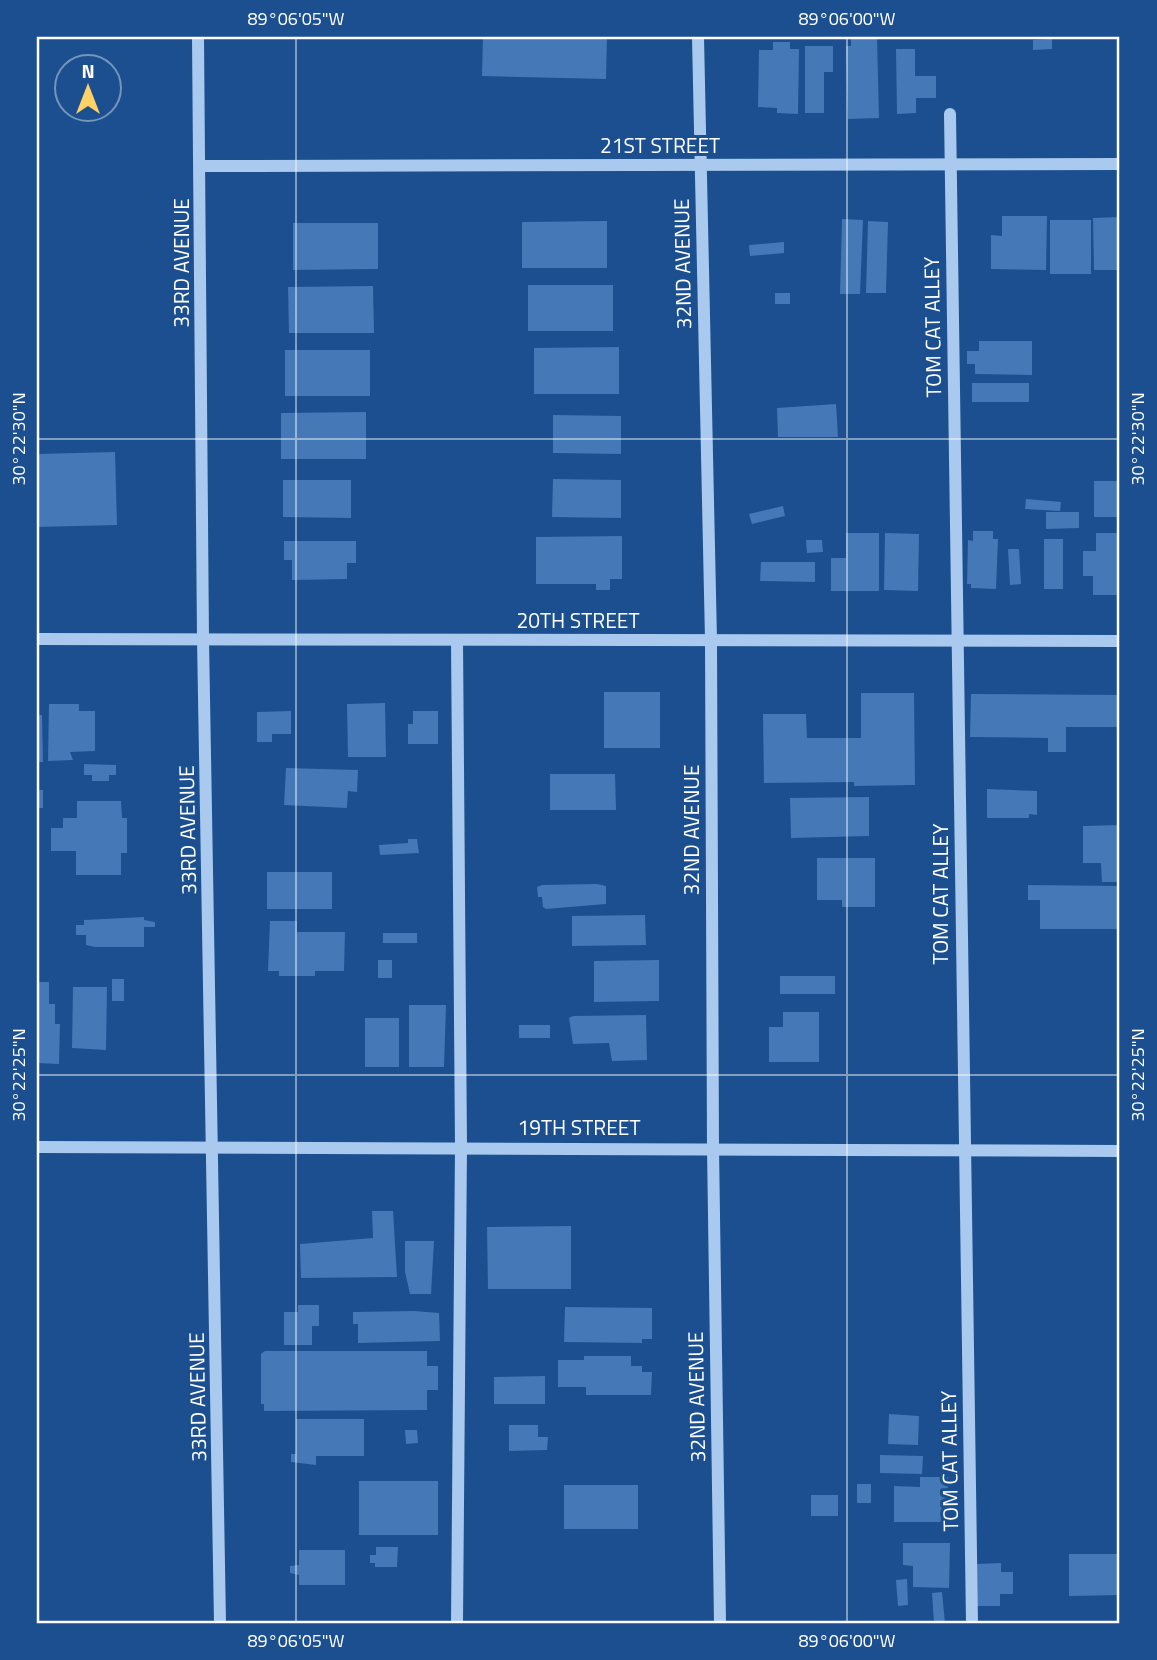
<svg xmlns="http://www.w3.org/2000/svg" width="1157" height="1660" font-family="'Titillium Web',sans-serif">
<rect width="100%" height="100%" fill="#1b4f8f"/>
<!-- building -->
<g fill="#4478b7">
<path d="M483 37H607L606 79 482 76Z"/>
<path d="M851 37H877L879 118 848 119 846 46H851Z"/>
<path d="M1052 39V49L1033 50V40Z"/>
<path d="M773 42H790V49H799L798 114 777 113V108L758 107 759 50H773Z"/>
<path d="M805 46H833V72H824V113H805Z"/>
<path d="M896 49H915V76H936V98H916V113L897 114Z"/>
<path d="M1002 216H1047L1046 270 991 269V235L1002 236Z"/>
<path d="M1120 217V270H1094L1093 218Z"/>
<path d="M842 219 863 220 860 294H840Z"/>
<rect x="1050" y="220" width="41" height="54"/>
<path d="M607 221V268H522V222Z"/>
<path d="M868 221 888 222 886 293H866Z"/>
<path d="M293 223H378V269L293 270Z"/>
<path d="M784 242V253L750 256 749 245Z"/>
<rect x="528" y="285" width="85" height="46"/>
<path d="M373 286 374 333H289L288 287Z"/>
<rect x="775" y="293" width="15" height="11"/>
<path d="M979 341H1032V375L975 374V364H967V351H979Z"/>
<path d="M619 347V394H534V348Z"/>
<rect x="285" y="350" width="85" height="46"/>
<rect x="972" y="383" width="57" height="19"/>
<path d="M836 404 838 437H778L777 408Z"/>
<path d="M366 412V459H281V413Z"/>
<path d="M553 415 621 416V454L553 453Z"/>
<path d="M115 452 117 525 37 527V454Z"/>
<path d="M553 479 621 480V518L552 517Z"/>
<path d="M283 480H351V518L283 517Z"/>
<rect x="1094" y="481" width="26" height="36"/>
<path d="M1026 499 1061 502 1060 511 1025 509Z"/>
<path d="M783 506 785 516 752 524 749 514Z"/>
<path d="M1046 512H1079V528L1046 529Z"/>
<path d="M973 531H993V539H998L996 589 971 588V584H967L968 540 973 541Z"/>
<path d="M846 533H879V591H831V558H846Z"/>
<path d="M885 533 919 534 918 591 884 590Z"/>
<path d="M1096 533H1120V595H1093V576H1083V551H1096Z"/>
<path d="M622 536V579H610V590H596V584H536V537Z"/>
<rect x="1044" y="539" width="19" height="50"/>
<path d="M806 540H822L823 552 807 553Z"/>
<path d="M284 541H356V563H347V579L292 580V560H284Z"/>
<path d="M1008 549H1019L1021 584 1010 585Z"/>
<path d="M761 562H815V582L760 581Z"/>
<rect x="604" y="692" width="56" height="56"/>
<path d="M861 693H914L915 785 854 786V782L764 783 763 714H806L807 738H861Z"/>
<path d="M971 694 1120 695V727H1066V752H1048V738L970 737Z"/>
<path d="M385 703 386 757H348L347 704Z"/>
<path d="M49 704H79V711H95V751L70 752 73 760 48 761Z"/>
<path d="M291 711V734H272V742H257V712Z"/>
<path d="M413 711H438V744H408V724H413Z"/>
<path d="M37 715H42L43 762H37Z"/>
<path d="M84 764 116 765V775H109V781H92V775H84Z"/>
<path d="M286 768 358 770 357 792 348 791 347 808 284 805Z"/>
<path d="M550 774H615L616 810H550Z"/>
<path d="M987 789 1037 791V815L1029 814V818H987Z"/>
<rect x="37" y="790" width="6" height="18"/>
<path d="M869 797V836L791 838 790 798Z"/>
<path d="M77 801H121L122 818H127V853H121V875H76V851H51V828H63V818H77Z"/>
<path d="M1120 825V882H1102L1101 863H1083V826Z"/>
<path d="M408 839H417L419 853 380 855 379 845 408 843Z"/>
<path d="M817 858H875V907H842V900H817Z"/>
<rect x="267" y="872" width="65" height="37"/>
<path d="M597 884 606 886V904L546 909 543 907 542 897H538L537 887 542 885Z"/>
<path d="M1028 885 1120 886V929H1040V900H1028Z"/>
<path d="M645 915 646 945 572 946V916Z"/>
<path d="M144 917V920L155 922V927H144V947H95L86 945V935H76V925H84V920Z"/>
<path d="M270 921H297V932H345L344 971H315V976H279V971H268Z"/>
<rect x="383" y="933" width="34" height="10"/>
<rect x="378" y="960" width="14" height="18"/>
<path d="M659 960V1001L594 1002V961Z"/>
<rect x="780" y="976" width="55" height="18"/>
<rect x="112" y="979" width="12" height="22"/>
<path d="M37 982H49V1004H55V1024H60L59 1064 37 1063Z"/>
<path d="M73 987H107L106 1050 72 1048Z"/>
<path d="M409 1005H446L444 1067H409Z"/>
<path d="M783 1012H819V1062H769V1027H783Z"/>
<path d="M646 1015 647 1060 612 1061 609 1043 573 1044 569 1018 573 1016Z"/>
<rect x="365" y="1018" width="34" height="49"/>
<rect x="519" y="1025" width="31" height="13"/>
<path d="M372 1211H393L397 1277 301 1278 300 1244 373 1238Z"/>
<path d="M571 1226V1289H488L487 1227Z"/>
<path d="M405 1241H434L431 1294H410L405 1272Z"/>
<path d="M298 1305H319V1326H312V1345H284V1312H298Z"/>
<path d="M565 1307 652 1308V1339H642V1343L564 1342Z"/>
<path d="M414 1311 439 1313 440 1341 358 1343V1324H353V1312Z"/>
<path d="M265 1351H427V1366H438V1390H427V1410L264 1411V1404H261V1354Z"/>
<path d="M584 1356H631V1366H642V1372H652L651 1395H586V1387H558V1360H584Z"/>
<path d="M545 1376V1404H494V1377Z"/>
<path d="M889 1414 919 1416 918 1445 888 1444Z"/>
<path d="M296 1419H364V1456H316V1465L291 1462V1454H296Z"/>
<path d="M509 1425H538V1437H548L547 1450 509 1451Z"/>
<path d="M405 1430H417L418 1443 406 1444Z"/>
<path d="M880 1455 923 1456 922 1474 880 1473Z"/>
<path d="M920 1477H948L947 1522H894V1486L920 1487Z"/>
<rect x="359" y="1481" width="79" height="54"/>
<rect x="857" y="1484" width="14" height="19"/>
<rect x="564" y="1485" width="74" height="44"/>
<rect x="811" y="1495" width="27" height="21"/>
<path d="M903 1543H950L949 1588 913 1587V1566L903 1565Z"/>
<path d="M376 1547H398L397 1567H375V1563H370V1555H376Z"/>
<path d="M299 1550H345V1585H299V1575L290 1573V1566L299 1565Z"/>
<path d="M1069 1554H1120V1595L1069 1596Z"/>
<path d="M1001 1563V1572H1013V1594H1000V1606H977V1564Z"/>
<path d="M907 1579 908 1605 898 1606 896 1580Z"/>
<path d="M942 1592 945 1623H934L932 1593Z"/>
</g>
<g fill="none" stroke-linecap="round" stroke-linejoin="round">
<!-- minor -->
<g stroke="#a9c9ee" stroke-width="12">
<path d="M198 37 203 639 220 1623"/>
<path d="M698 37 711 640 713 1147 720 1623"/>
<path d="M950 114 972 1623"/>
<path d="M200 166 1120 164"/>
<path d="M37 639 1120 641"/>
<path d="M457 640 461 1147 457 1623"/>
<path d="M37 1147 1120 1151"/>
</g>
</g>
<!-- ticks -->
<path fill="none" stroke="#fff" stroke-width="2" stroke-opacity="0.45" d="M296 37V1623M847 37V1623M37 439H1120M37 1075H1120"/>
<g text-anchor="middle" stroke-width="6" stroke-linejoin="round" paint-order="stroke">
<!-- street labels -->
<g font-size="21" fill="#fff" stroke="#1b4f8f">
<text x="660" y="153">21ST STREET</text>
<text transform="translate(182 263) rotate(-90)" y="7">33RD AVENUE</text>
<text transform="translate(683 264) rotate(-91)" y="7">32ND AVENUE</text>
<text transform="translate(933 327) rotate(-91)" y="7">TOM CAT ALLEY</text>
<text x="578" y="628">20TH STREET</text>
<text transform="translate(188 830) rotate(-91)" y="7">33RD AVENUE</text>
<text transform="translate(692 830) rotate(-90)" y="7">32ND AVENUE</text>
<text transform="translate(941 894) rotate(-90)" y="7">TOM CAT ALLEY</text>
<text x="579" y="1135">19TH STREET</text>
<text transform="translate(198 1397) rotate(-91)" y="7">33RD AVENUE</text>
<text transform="translate(697 1397) rotate(-91)" y="7">32ND AVENUE</text>
<text transform="translate(950 1461) rotate(-91)" y="7">TOM CAT ALLEY</text>
</g>
</g>
<!-- border -->
<rect width="1157" height="1660" fill="none" stroke="#1b4f8f" stroke-width="77"/>
<!-- north arrow -->
<g transform="translate(88 88)"><circle r="33" fill="#1b4f8f" stroke="#7695bc" stroke-width="2"/>
<path d="M0-5L12 26L0 18L-12 26Z" fill="#ffd166"/>
<text y="-10" font-size="19" font-weight="bold" text-anchor="middle" fill="#ffffff">N</text>
</g>
<rect x="38" y="38" width="1080" height="1584" fill="none" stroke="#fff" stroke-width="2.5"/>
<g font-size="18" text-anchor="middle" fill="#fff">
<text x="296" y="25">89°06'05"W</text>
<text x="847" y="25">89°06'00"W</text>
<text transform="translate(19 439) rotate(-90)" y="6">30°22'30"N</text>
<text transform="translate(1138 439) rotate(-90)" y="6">30°22'30"N</text>
<text transform="translate(19 1075) rotate(-90)" y="6">30°22'25"N</text>
<text transform="translate(1138 1075) rotate(-90)" y="6">30°22'25"N</text>
<text x="296" y="1647">89°06'05"W</text>
<text x="847" y="1647">89°06'00"W</text>
</g>
</svg>
